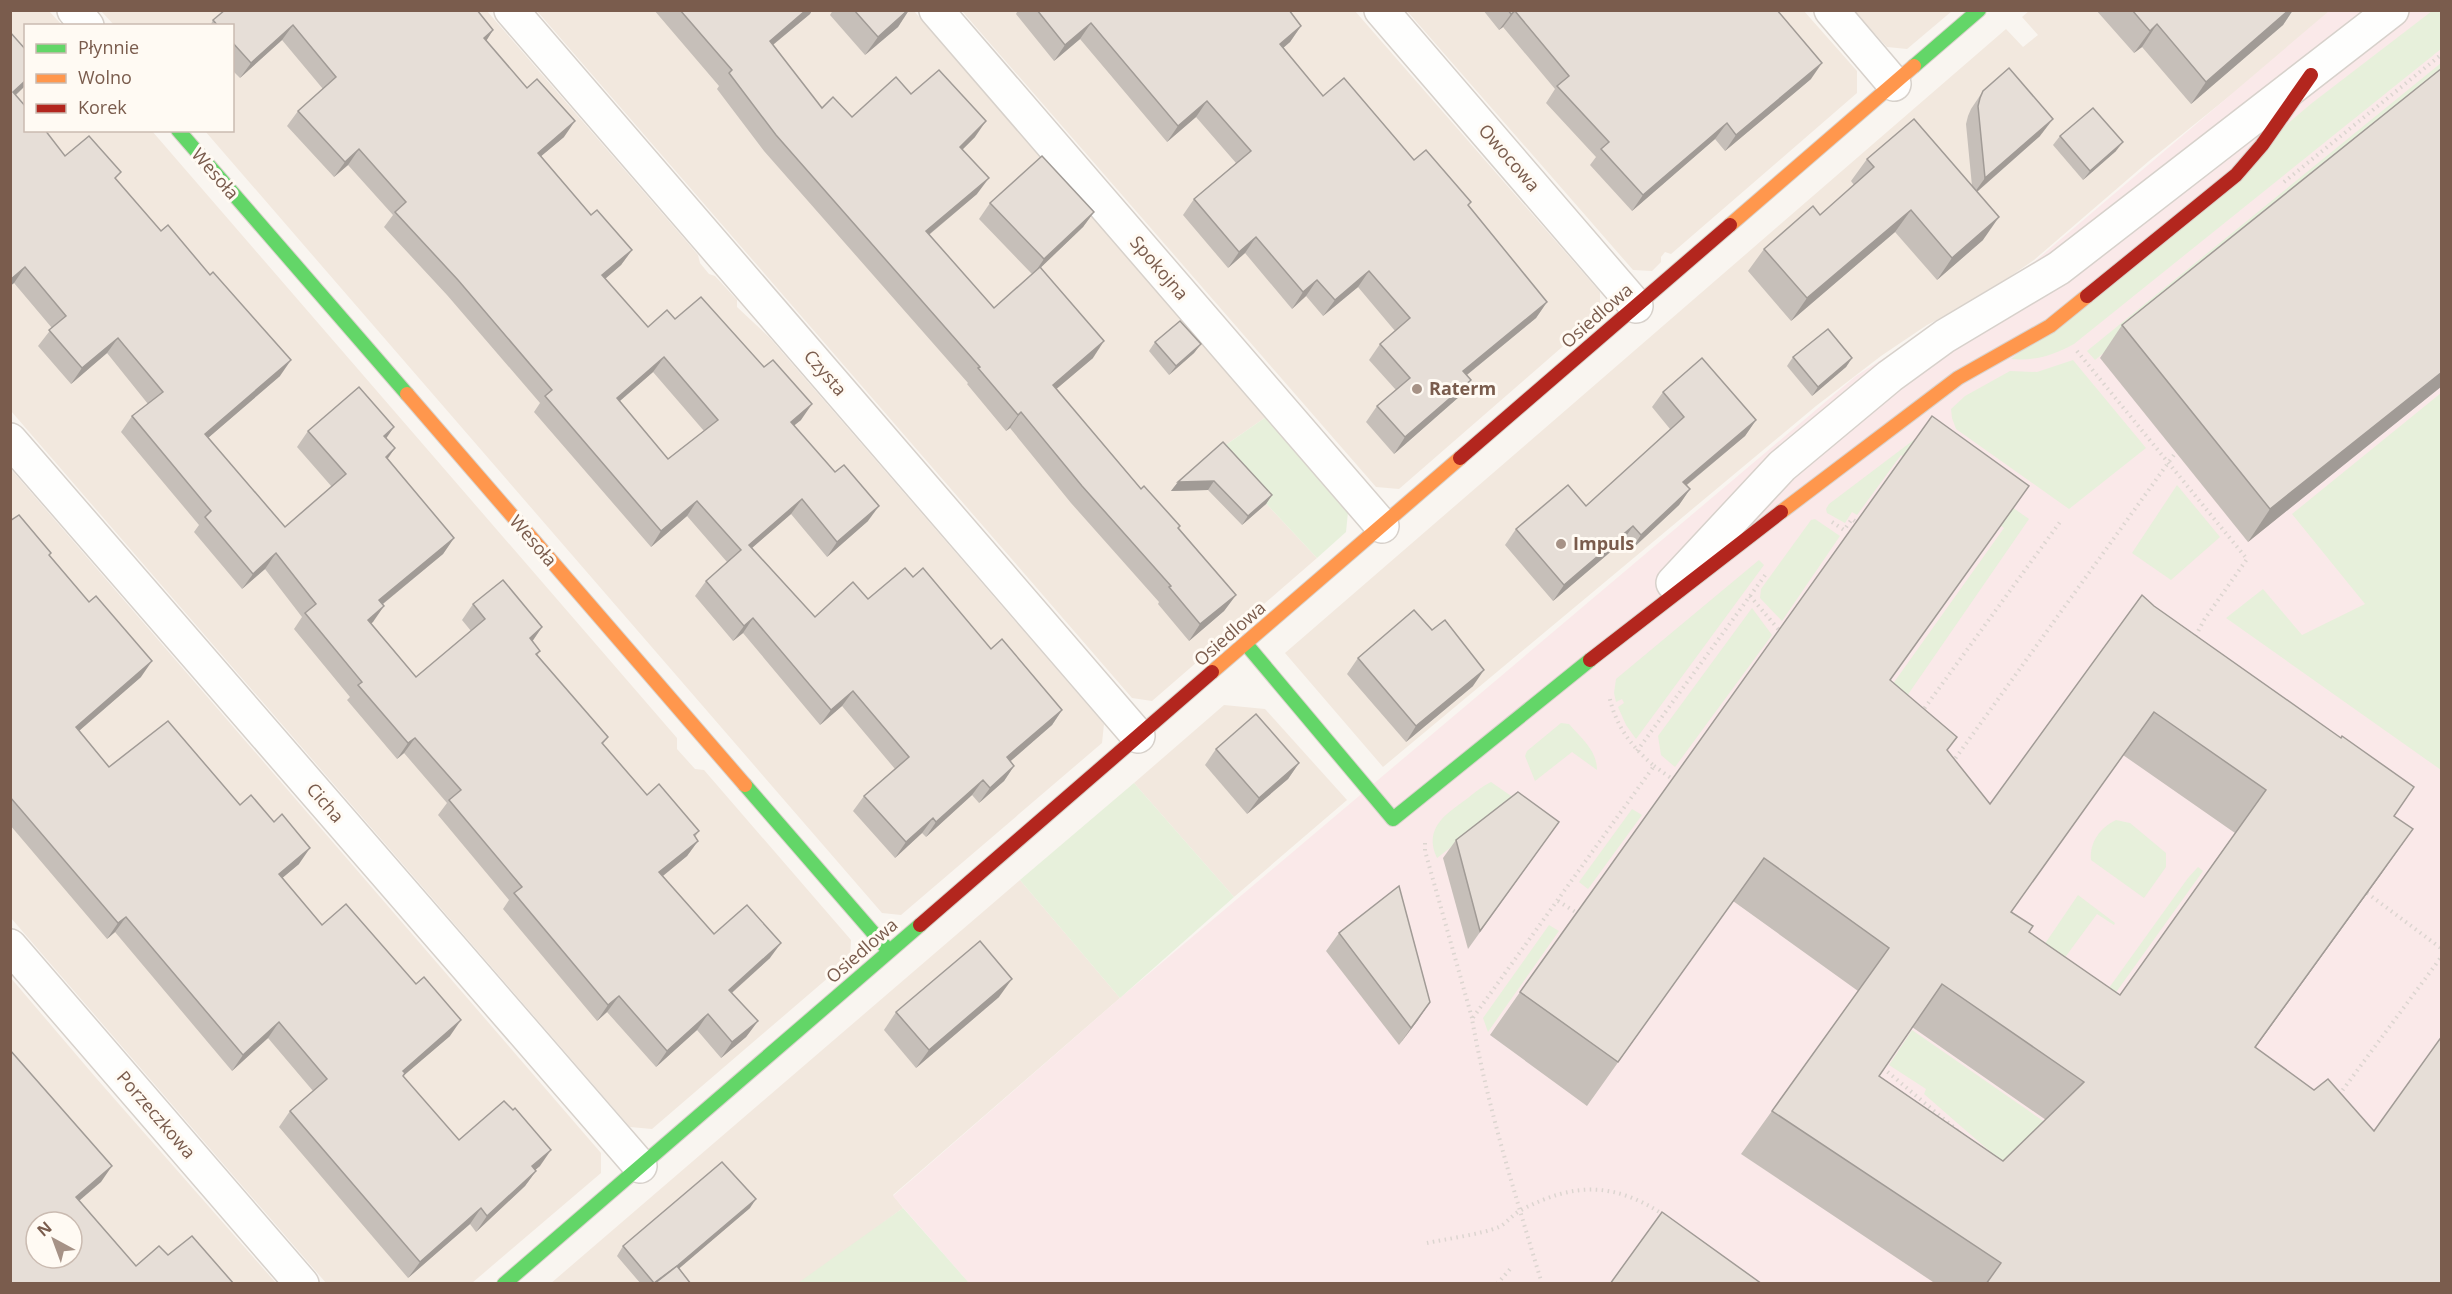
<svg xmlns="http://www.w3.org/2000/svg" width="2452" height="1294" font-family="'Open Sans',sans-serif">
<rect width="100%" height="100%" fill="#f9f5f0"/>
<!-- residential -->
<g fill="#f2e8de" fill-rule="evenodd">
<path d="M10 11H49L62 25 26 26V130L152 131 677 738V749L695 769 704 770 851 940 850 959 652 1129 630 1127 11 411Z"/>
<path d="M101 11H487L687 242 698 255 700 263 709 274 715 276 737 300V307L769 337 1104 724 1102 743 901 915 882 913 205 131 232 130V26L114 25Z"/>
<path d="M537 11H914L1266 417 1217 451 1317 558 1152 701 1132 698Z"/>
<path d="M962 11H1355L1600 292V314L1399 489 1376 487Z"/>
<path d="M1407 11H1804L1857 71V93L1671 254 1665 252 1661 257V262L1652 271 1633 270Z"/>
<path d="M1854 11H1952L1907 49 1887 47Z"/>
<path d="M2029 11H2332L2298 41 2149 161 2034 260 1976 300 1927 325 1881 356 1816 406 1383 767 1285 653 2006 29 2023 47 2038 35 2022 17Z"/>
<path d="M10 468 601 1153V1173L472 1283H326L11 918Z"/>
<path d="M1224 705 1265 709 1347 800 1234 897 1134 783Z"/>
<path d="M1020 880 1120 998 893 1195 903 1208 801 1283 550 1284Z"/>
<path d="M10 977 97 1079 276 1283H11ZM36 1222H72V1258H36Z"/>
</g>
<!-- medical -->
<path fill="#fae9e9" d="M2329 11H2441V1283H969L893 1196 1120 998 1856 376 2034 262Z"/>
<!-- green -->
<g fill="#e7f0db">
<path d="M2432 11H2441V49L2074 344C2052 356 2035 361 2011 359L2312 103Z"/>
<path d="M2441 63V78L2095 360 2087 351Z"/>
<path d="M2073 360 2146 448 2069 509 1956 429 1952 418 1951 409 1965 396 2010 371 2037 372Z"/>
<path d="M2441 393V770L2226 618 2263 589 2302 635 2365 604 2292 514Z"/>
<path d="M1266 417 1348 512 1346 532 1317 558 1217 451Z"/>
<path d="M1915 439 2029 519 1878 738 1865 723 2004 528 1901 455 1857 515 1852 512 1845 523 1827 513 1826 509 1829 504Z"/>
<path d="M2177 485 2220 537 2171 580 2132 553Z"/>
<path d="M1815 519 1840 536 1782 621 1760 598 1761 589 1811 520Z"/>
<path d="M1759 560 1764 565 1636 739 1626 725 1618 707 1624 703 1622 699 1616 702 1614 693 1616 679Z"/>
<path d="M1752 608 1772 635 1675 767 1661 755 1658 736Z"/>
<path d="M1561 723 1569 724C1581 738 1597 750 1597 770L1572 752 1535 781 1525 756 1527 751Z"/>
<path d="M1491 782 1514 798 1437 858C1423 828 1446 814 1468 798 1475 792 1483 786 1491 782Z"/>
<path d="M1134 783 1234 897 1120 998 1020 880Z"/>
<path d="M1632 809 1642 815 1588 889 1579 882Z"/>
<path d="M2116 820 2130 823 2166 853V867L2144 898 2091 860C2089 842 2101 827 2116 820Z"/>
<path d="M2198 867 2203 871 2089 1030 2101 999 2188 878Z"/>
<path d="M2078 895 2115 923 2114 925 2097 914 2055 971 2036 957Z"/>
<path d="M1549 925 1559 931 1488 1032 1483 1018Z"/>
<path d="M1912 1030 2049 1125 2002 1162 1924 1094 1926 1089 1889 1065Z"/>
<path d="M903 1208 969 1283H798Z"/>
</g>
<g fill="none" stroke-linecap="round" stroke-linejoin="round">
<!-- street casing -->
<g stroke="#d7d1cb" stroke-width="36">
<g id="street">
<path d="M74 10 87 26"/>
<path d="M511 10 1138 736"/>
<path d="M936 10 1382 526"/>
<path d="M1381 10 1636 306"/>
<path d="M1831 10 1894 84"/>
<path d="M10 440 640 1166"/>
<path d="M1673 583 1782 466 1890 376 1945 336 2059 268 2392 10"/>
<path d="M10 946 302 1284"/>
</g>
</g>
<!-- fast casing -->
<g stroke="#d9d2cb" stroke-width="16">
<g id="fast">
<path d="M1914 66 1979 10"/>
<path d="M178 130 407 394"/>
<path d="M1246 644 1393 819 1590 660"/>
<path d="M745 785 889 951"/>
<path d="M504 1284 920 925"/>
</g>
</g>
<!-- slow casing -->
<g stroke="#d9d2cb" stroke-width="16">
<g id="slow">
<path d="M1730 225 1914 66"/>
<path d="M407 394 745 785"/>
<path d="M1781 512 1958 378 2050 326 2087 296"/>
<path d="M1212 672 1460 458"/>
</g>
</g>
<!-- jam casing -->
<g stroke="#d9d2cb" stroke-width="16">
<g id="jam">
<path d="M2087 296 2236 175 2262 145 2311 75"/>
<path d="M1460 458 1730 225"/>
<path d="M1590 660 1781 512"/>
<path d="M920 925 1212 672"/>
</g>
</g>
<!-- path -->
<g stroke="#dcd5d0" stroke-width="4" stroke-dasharray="1.5 4.5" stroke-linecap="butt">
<path d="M2284 182 2442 54"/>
<path d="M2077 351 2247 559 2204 620 2194 639"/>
<path d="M1832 522 1844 530 1852 519 1856 522"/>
<path d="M1750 596 1779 630"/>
<path d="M1921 713 2060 522"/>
<path d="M1637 751 1766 574"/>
<path d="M1952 763 2176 452"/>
<path d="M1654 766 1675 781"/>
<path d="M1425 843V851L1472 1018"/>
<path d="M2367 893 2442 949"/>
<path d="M1558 901 1577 913"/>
<path d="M1883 1068 1958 1131"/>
<path d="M2339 1095 2442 956"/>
<path d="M1427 1243C1446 1239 1482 1234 1499 1227 1507 1223 1513 1214 1521 1210 1575 1182 1614 1182 1664 1215"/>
<path d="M1497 1284 1511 1268"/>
<path d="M1542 1284C1516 1197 1488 1109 1472 1019L1654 766C1631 746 1615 725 1609 695"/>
</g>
<!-- street -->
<use href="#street" stroke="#fefefd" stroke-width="33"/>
<!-- fast -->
<use href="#fast" stroke="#63d668" stroke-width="14"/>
<!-- slow -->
<use href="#slow" stroke="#ff974d" stroke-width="14"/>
<!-- jam -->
<use href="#jam" stroke="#b3261e" stroke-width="14"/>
</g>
<!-- wall -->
<g fill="#c6bfb9" fill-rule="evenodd">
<path d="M654 10H812L810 14 773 45 822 108 852 117 911 94 975 137 962 150 977 194 929 235 994 308 1032 274 979 219 990 203 1094 212 1083 227 1041 267 1093 358 1056 389 1141 489 1179 528 1236 595 1224 611 1189 641 1158 604 1159 602 1071 503 1010 428 1006 431 967 384 968 383 764 151 717 89 719 86Z"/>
<path d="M833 10H909L898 27 865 55 830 15Z"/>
<path d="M1018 10H1289L1301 26 1290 42 1283 48 1323 96 1414 160 1469 206 1547 302 1536 318 1467 375 1460 396 1394 454 1366 422 1377 406 1396 390 1369 360 1380 344 1395 331 1358 287 1323 316 1306 296 1292 309 1245 253 1228 268 1183 215 1194 199 1236 163 1196 117 1167 142 1080 39 1054 61 1016 14Z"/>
<path d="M1483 10H1777L1811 79 1725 151 1715 139 1632 211 1590 165 1596 157 1546 103 1555 89 1503 27 1499 30Z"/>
<path d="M2096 10H2293L2283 25 2191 104 2142 47 2134 53Z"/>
<path d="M213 20 493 30 486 41 564 137 541 156 591 215 632 250 621 265 605 279 648 327 675 319 801 420 794 425 868 521 827 557 791 514 752 548 815 617 868 599 913 577 991 649 1062 710 1052 725 1010 761 1014 766 1004 781 979 803 972 795 926 837 922 833 895 858 853 811 864 796 895 769 842 706 820 725 743 633 733 641 695 596 706 581 727 562 687 516 651 547 534 412 540 403 447 295 384 227 393 215 348 165 334 177 287 126 298 111 323 89 282 40 240 78 232 70V26H210ZM653 372 704 431 668 459 620 401Z"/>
<path d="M10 32 26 50V85L16 95 65 156 116 179 280 376 208 438 285 527 332 487 297 447 308 431 386 438 388 459 454 538 443 554 383 604 384 606 371 623 416 677 471 631 462 620 473 604 542 627 532 642 540 651 537 656 608 737 603 744 647 795 699 831 695 837 698 841 687 856 663 876 714 934 770 958 732 993 758 1021 746 1037 721 1058 697 1030 656 1067 607 1012 597 1021 503 909 509 900 438 815 447 803 404 753 397 759 347 700 350 697 294 629 302 617 265 569 242 589 194 532 199 525 121 432 132 416 148 404 107 353 71 384 38 346 52 328 14 283 10 286Z"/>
<path d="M2442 68V386L2248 542 2100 358 2122 325Z"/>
<path d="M1983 91 2040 136 1977 192 1983 240 1937 280 1895 232 1791 321 1748 271 1764 249 1820 215 1854 185 1851 181 1867 159 1972 186 1966 124 1968 116 1971 109Z"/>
<path d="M2060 136 2116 151 2083 180 2053 145Z"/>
<path d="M1155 342 1201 344 1194 353 1169 375 1149 351Z"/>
<path d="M1793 357 1852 358 1846 367 1812 396 1787 366Z"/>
<path d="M1663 392 1756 420 1745 436 1687 485 1690 489 1679 505 1630 551 1622 542 1553 601 1505 545 1516 529 1586 506 1670 429 1652 407Z"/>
<path d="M1223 442 1272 495 1266 504 1242 525 1208 490 1171 491 1178 482Z"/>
<path d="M10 521 49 555 141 677 79 731 109 767 240 805 299 864 282 878 322 925 450 1036 403 1076 459 1140 540 1166 535 1170 536 1171 525 1186 476 1232 470 1224 408 1278 279 1127 290 1111 313 1091 268 1038 232 1071 115 932 107 939 10 825Z"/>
<path d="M2154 606 2394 816 2382 873 2255 1048 2442 1284H1936L1741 1154 1858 991 1733 901 1587 1106 1490 1035 1520 992 1891 681 1990 804ZM2123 755 2235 833 2120 995 2029 932 2011 912ZM1912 1027 2046 1120 2003 1161 1879 1076Z"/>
<path d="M1358 658 1473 686 1406 742 1347 674Z"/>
<path d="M1216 749 1299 763 1288 779 1247 814 1205 765Z"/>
<path d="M1559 822 1468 949 1443 858 1456 840Z"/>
<path d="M1339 933 1418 1020 1399 1045 1326 951Z"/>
<path d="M999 997 916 1068 884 1030 896 1012Z"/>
<path d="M750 1208 679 1268 691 1284H641L617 1256 623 1246Z"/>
</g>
<!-- shaded-wall -->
<g fill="#a19b96">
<path d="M806 10H812L810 14 758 57 770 41Z"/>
<path d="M909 10 898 27 865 55 878 37Z"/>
<path d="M2289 10H2293L2283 25 2191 104 2206 82Z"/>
<path d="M1515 11 1503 27 1499 30 1511 14Z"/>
<path d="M1091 23 1080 39 1054 61 1065 45Z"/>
<path d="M2157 24 2142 47 2134 53 2150 31Z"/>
<path d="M293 25 282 40 240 78 251 63Z"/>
<path d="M1301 26 1290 42 1269 60 1280 44Z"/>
<path d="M493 30 483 46 484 38Z"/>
<path d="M1822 63 1811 79 1725 151 1736 135Z"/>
<path d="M26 80V85L10 100 13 92Z"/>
<path d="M1207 101 1196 117 1167 142 1178 126Z"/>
<path d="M2053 119 2040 136 1972 196 1985 178Z"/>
<path d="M575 121 564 137 527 168 538 153Z"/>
<path d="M986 121 975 137 948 164 960 147Z"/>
<path d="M1727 123 1715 139 1632 211 1643 195Z"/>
<path d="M2123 142 2116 151 2083 180 2090 171Z"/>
<path d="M359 149 348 165 334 177 345 162Z"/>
<path d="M989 178 977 194 914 247 926 231Z"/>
<path d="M1911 210 1895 232 1791 321 1807 298Z"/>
<path d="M1094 212 1083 227 1033 275 1044 259Z"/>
<path d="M1999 217 1983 240 1937 280 1952 258Z"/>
<path d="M1256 237 1245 253 1228 268 1239 252Z"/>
<path d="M632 250 621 265 591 291 602 275Z"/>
<path d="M25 267 14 283 10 286V280Z"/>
<path d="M1369 271 1358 287 1323 316 1335 300Z"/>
<path d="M1317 280 1306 296 1292 309 1303 292Z"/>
<path d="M1547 302 1536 318 1452 387 1463 371Z"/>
<path d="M118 338 107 353 71 384 82 368Z"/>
<path d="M1104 341 1093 358 1041 402 1053 385Z"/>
<path d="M1201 344 1194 353 1169 375 1176 366Z"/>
<path d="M664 357 653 372 606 413 617 398Z"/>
<path d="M1852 358 1846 367 1812 396 1818 387Z"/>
<path d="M291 360 280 376 194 450 205 434Z"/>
<path d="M2442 372V386L2248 542 2270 509Z"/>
<path d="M1471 380 1460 396 1394 454 1405 437Z"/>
<path d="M812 404 801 420 780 437 791 422Z"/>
<path d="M1021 412 1010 428 1006 431 1018 415Z"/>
<path d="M1756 420 1745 436 1672 497 1683 482Z"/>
<path d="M394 427 383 443 384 436Z"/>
<path d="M395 448 384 464 386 457Z"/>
<path d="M1214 481 1208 490 1171 491 1178 482Z"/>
<path d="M1690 489 1679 505 1630 551 1641 535Z"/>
<path d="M1272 495 1266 504 1242 525 1248 516Z"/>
<path d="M802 499 791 514 738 560 749 545Z"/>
<path d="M697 501 687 516 651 547 661 531Z"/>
<path d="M879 506 868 521 827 557 837 542Z"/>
<path d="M1633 526 1622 542 1553 601 1564 585Z"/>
<path d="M454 538 443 554 368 616 379 600Z"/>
<path d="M276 553 265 569 242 589 253 574Z"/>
<path d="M1236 595 1224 611 1189 641 1200 624Z"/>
<path d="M384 606 373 622 357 636 368 620Z"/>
<path d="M753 618 743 633 733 641 744 626Z"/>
<path d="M542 627 531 643 530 638Z"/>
<path d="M152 661 141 677 65 743 76 727Z"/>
<path d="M1484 670 1473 686 1406 742 1416 726Z"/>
<path d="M853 691 842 706 820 725 831 710Z"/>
<path d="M1062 710 1052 725 997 773 1007 757Z"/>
<path d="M2154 712 2123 755 1980 955Z"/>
<path d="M415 738 404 753 397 759 408 743Z"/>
<path d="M1299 763 1288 779 1247 814 1259 798Z"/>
<path d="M1014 766 1004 781 979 803 990 788Z"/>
<path d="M983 780 972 795 926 837 936 822Z"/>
<path d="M933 818 922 833 895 858 906 842Z"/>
<path d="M2413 829 2382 873 2224 1091 2255 1047Z"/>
<path d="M698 841 687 856 648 888 659 872Z"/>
<path d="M310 848 299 864 268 890 279 874Z"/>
<path d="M126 917 115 932 107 939 118 923Z"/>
<path d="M781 943 770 958 718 1005 729 990Z"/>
<path d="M1012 979 999 997 916 1068 929 1050Z"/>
<path d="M619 996 607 1012 597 1021 608 1005Z"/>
<path d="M1430 1002 1418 1020 1399 1045 1411 1028Z"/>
<path d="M708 1014 697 1030 656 1067 667 1051Z"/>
<path d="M461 1020 450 1036 402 1077 403 1071Z"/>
<path d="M758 1021 746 1037 721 1058 732 1042Z"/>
<path d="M279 1022 268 1038 232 1071 243 1055Z"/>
<path d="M551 1150 540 1166 521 1182 532 1166Z"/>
<path d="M112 1166 101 1182 65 1213 76 1197Z"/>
<path d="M536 1171 525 1186 476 1232 487 1216Z"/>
<path d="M756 1199 750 1208 661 1284H656Z"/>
<path d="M481 1208 470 1224 408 1278 420 1262Z"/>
</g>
<!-- building -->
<g fill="#e6ded7" stroke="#a19b96" stroke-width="1.5" fill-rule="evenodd">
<path d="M225 10H477L493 30 484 38 527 88 537 79 575 121 538 153 591 215 597 210 632 250 602 275 648 327 667 310 675 319 701 297 764 367 773 360 812 404 791 422 835 472 844 465 879 506 837 542 802 499 749 545 815 617 853 582 868 599 905 568 913 577 923 568 991 649 1002 639 1062 710 1007 757 1014 766 990 788 983 780 936 822 933 818 906 842 864 796 909 757 853 691 831 710 753 618 744 626 706 581 741 550 697 501 661 531 545 396 552 390 458 280 395 212 406 202 359 149 345 162 298 111 336 77 293 25 251 63 232 42V26H218L213 20ZM664 357 718 420 668 459 617 398Z"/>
<path d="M680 10H806L770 41 822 108 833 97 852 117 896 77 911 94 939 70 986 121 960 147 989 178 926 231 994 308 1040 267 1104 341 1053 385 1141 489 1144 486 1180 526 1178 528 1236 595 1200 624 1169 587 1171 586 1082 486 1021 412 1018 415 978 368 980 367 776 135 729 73 732 70Z"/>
<path d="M854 10H908L878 37Z"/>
<path d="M1037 10H1289L1301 26 1280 44 1323 96 1344 78 1414 160 1426 150 1471 202 1468 205 1547 302 1463 371 1471 380 1405 437 1377 406 1410 378 1380 344 1410 318 1369 271 1335 300 1317 280 1303 292 1256 237 1239 252 1194 199 1251 151 1207 101 1178 126 1091 23 1065 45Z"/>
<path d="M1508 10H1777L1822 63 1736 135 1727 123 1643 195 1601 149 1609 142 1557 86 1569 76 1515 11 1511 14Z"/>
<path d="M2132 10H2289L2206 82 2157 24 2150 31Z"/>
<path d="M10 32 26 50V80L13 92 26 107V130H45L65 156 89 136 121 172 115 178 161 231 168 225 210 275 213 272 291 360 205 434 285 527 346 474 308 431 359 387 394 427 384 436 395 448 386 457 454 538 379 600 384 606 368 620 416 677 485 619 473 604 503 580 542 627 530 638 540 651 536 654 608 737 602 743 647 795 659 784 699 831 694 835 698 841 659 872 714 934 747 905 781 943 729 990 758 1021 732 1042 708 1014 667 1051 619 996 608 1005 514 893 522 887 449 800 461 790 415 738 408 743 358 685 362 682 305 613 316 604 276 553 253 574 205 517 211 511 132 416 163 392 118 338 82 368 49 330 66 316 25 267 10 280Z"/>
<path d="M2009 68 2053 119 1985 178 1978 106 1980 98 1983 91Z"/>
<path d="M2442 68V372L2270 509 2122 325Z"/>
<path d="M2093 108 2123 142 2090 171 2060 136Z"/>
<path d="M1914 119 1999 217 1952 258 1911 210 1807 298 1764 249 1813 206 1820 215 1874 167 1867 159Z"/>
<path d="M1042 156 1094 212 1044 259 990 203Z"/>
<path d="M1180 321 1201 344 1176 366 1155 342Z"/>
<path d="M1828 329 1852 358 1818 387 1793 357Z"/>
<path d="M1702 358 1756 420 1683 482 1690 489 1641 535 1633 526 1564 585 1516 529 1568 485 1586 506 1684 417 1663 392Z"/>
<path d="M1932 416 2029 486 1890 680 1957 737 1947 750 1990 804 2142 595 2154 606 2341 738 2342 736 2414 787 2394 816 2413 829 2255 1047 2314 1090 2328 1079 2374 1131 2442 1036V1284H1986L2001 1263 1772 1111 1889 948 1764 858 1618 1062 1520 992ZM2154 712 2266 790 2120 995 2029 932 2033 926 2011 912ZM1942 984 2084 1082 2003 1161 1879 1076Z"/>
<path d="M1223 442 1272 495 1248 516 1214 481 1178 482Z"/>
<path d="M19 515 51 553 49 555 89 602 96 596 152 661 76 727 109 767 168 721 240 805 251 795 274 822 282 814 310 848 279 874 322 925 346 904 416 984 424 977 461 1020 403 1071 405 1073 403 1076 459 1140 504 1101 513 1110 515 1108 551 1150 532 1166 536 1171 487 1216 481 1208 420 1262 290 1111 327 1079 279 1022 243 1055 126 917 118 923 10 797V521Z"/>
<path d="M1414 610 1432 630 1445 620 1484 670 1416 726 1358 658Z"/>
<path d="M1256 714 1299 763 1259 798 1216 749Z"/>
<path d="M1518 792 1559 822 1480 931 1456 840Z"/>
<path d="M1399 886 1430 1002 1411 1028 1339 933Z"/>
<path d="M980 941 1012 979 929 1050 896 1012Z"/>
<path d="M10 1050 112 1166 76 1197 136 1266 159 1246 168 1255 192 1236 234 1284H10ZM36 1222H72V1258H36Z"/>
<path d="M722 1162 756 1199 677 1266 654 1283 623 1246Z"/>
<path d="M1662 1212 1762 1284H1610Z"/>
<path d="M677 1266 691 1284H654Z"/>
</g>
<!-- markers -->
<g fill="#a69286" stroke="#fffaf3" stroke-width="2">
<circle cx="1417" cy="389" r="6"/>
<circle cx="1561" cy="544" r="6"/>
</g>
<g text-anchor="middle" stroke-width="6" stroke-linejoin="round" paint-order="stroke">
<!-- street labels -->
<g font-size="18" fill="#7a5c4d" stroke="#fffaf3">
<text transform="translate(1509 158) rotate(49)" y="6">Owocowa</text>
<text transform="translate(215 174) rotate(49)" y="6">Wesoła</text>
<text transform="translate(1159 268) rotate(49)" y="6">Spokojna</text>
<text transform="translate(1597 316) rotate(-41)" y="6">Osiedlowa</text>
<text transform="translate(825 373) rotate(49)" y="6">Czysta</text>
<text transform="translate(533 541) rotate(49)" y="6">Wesoła</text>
<text transform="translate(1230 634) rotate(-41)" y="6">Osiedlowa</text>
<text transform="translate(325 803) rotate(49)" y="6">Cicha</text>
<text transform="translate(862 951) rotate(-41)" y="6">Osiedlowa</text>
<text transform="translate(156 1115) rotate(49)" y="6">Porzeczkowa</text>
</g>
<!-- poi labels -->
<g font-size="18" font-weight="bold" fill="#7a5c4d" stroke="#fffaf3" text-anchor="start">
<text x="1429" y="395">Raterm</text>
<text x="1573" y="550">Impuls</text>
</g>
</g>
<!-- border -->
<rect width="2452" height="1294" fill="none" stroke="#7a5c4d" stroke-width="24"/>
<!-- legend -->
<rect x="24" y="24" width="210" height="108" fill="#fffaf3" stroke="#cabbb1" stroke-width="1.5"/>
<rect x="36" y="44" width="30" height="9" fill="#63d668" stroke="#cabbb1" stroke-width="1.5"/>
<text x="78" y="54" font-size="18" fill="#7a5c4d">Płynnie</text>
<rect x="36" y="74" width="30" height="9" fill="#ff974d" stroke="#cabbb1" stroke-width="1.5"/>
<text x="78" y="84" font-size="18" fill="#7a5c4d">Wolno</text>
<rect x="36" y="104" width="30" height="9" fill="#b3261e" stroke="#cabbb1" stroke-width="1.5"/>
<text x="78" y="114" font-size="18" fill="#7a5c4d">Korek</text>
<!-- north arrow -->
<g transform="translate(54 1240) rotate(319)"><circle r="28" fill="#fffaf3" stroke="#cabbb1" stroke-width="1.5"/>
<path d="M0-4.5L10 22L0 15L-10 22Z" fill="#a69286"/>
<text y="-9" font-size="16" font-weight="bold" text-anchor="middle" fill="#7a5c4d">N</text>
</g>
</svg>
